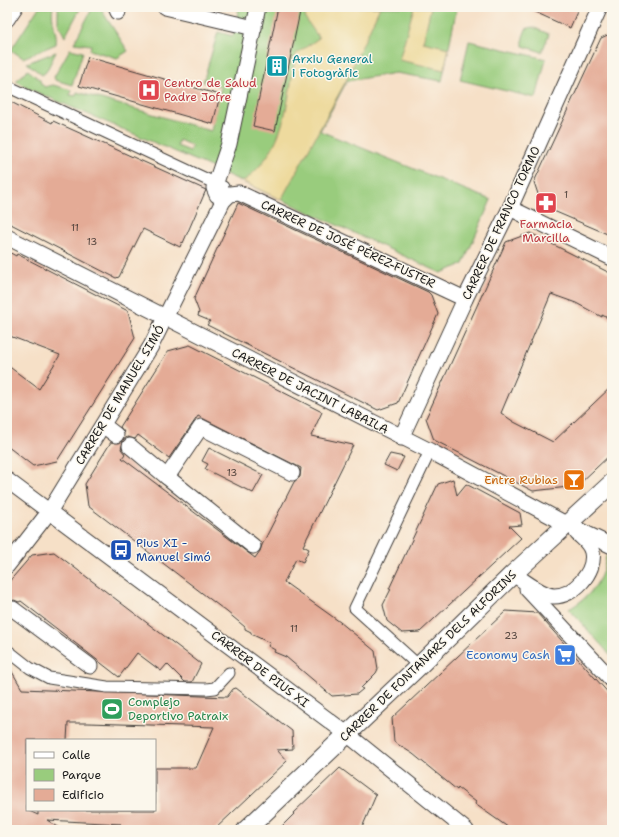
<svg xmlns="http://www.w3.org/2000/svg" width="619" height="837" font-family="'Shantell Sans',sans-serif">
<rect width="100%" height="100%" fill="#fbf7ec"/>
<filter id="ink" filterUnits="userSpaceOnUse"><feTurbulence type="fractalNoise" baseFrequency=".025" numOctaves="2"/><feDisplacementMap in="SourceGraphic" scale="8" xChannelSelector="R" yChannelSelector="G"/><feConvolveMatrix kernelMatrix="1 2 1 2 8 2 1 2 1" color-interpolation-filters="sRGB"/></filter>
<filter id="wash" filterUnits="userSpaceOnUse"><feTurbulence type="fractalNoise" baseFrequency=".012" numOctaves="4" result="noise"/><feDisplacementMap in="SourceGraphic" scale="16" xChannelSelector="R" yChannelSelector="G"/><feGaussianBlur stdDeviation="0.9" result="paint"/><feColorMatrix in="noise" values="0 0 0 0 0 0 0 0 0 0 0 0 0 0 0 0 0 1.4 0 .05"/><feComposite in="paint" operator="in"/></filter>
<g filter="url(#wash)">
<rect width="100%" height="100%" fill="#f6e0c7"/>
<!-- green -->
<g fill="#99cc7d" stroke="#5a744c" fill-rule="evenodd">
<path d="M39 7H53C50 21 58 32 56 44L23 58 11 50Z"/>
<path d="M58 7H81L65 37 58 23Z"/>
<path d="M93 7H104L102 11 128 51 117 58 90 50 91 45 74 43Z"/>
<path d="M239 7H457L442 81 396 73 347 81 320 131 491 200 463 264 441 273 204 164 27 88 16 81 28 70 40 80 41 84 45 87 53 85 71 90 70 95 76 96 77 92 211 131 221 87 203 82 218 32 233 36ZM179 140 192 146 190 151 177 146Z"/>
<path d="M532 27 549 34 542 52 523 46V37L526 29Z"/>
<path d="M469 41 546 59 536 98 460 80Z"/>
<path d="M70 49 83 52 72 85 55 80 54 77Z"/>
<path d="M56 52 46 72 42 75 27 63Z"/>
<path d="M606 556 612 559V657L569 609C590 597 603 581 606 556Z"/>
</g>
<!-- sand -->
<g fill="#eeda9e" stroke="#857b5d">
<path d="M307 7H380L346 81 281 200 243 182C287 147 286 105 296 54L319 38 305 18Z"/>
<path d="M414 7H431L423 42 449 48 444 70 399 60Z"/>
</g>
<g id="blocks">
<!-- building -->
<g fill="#e4ab96" fill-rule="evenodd">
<path d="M278 7H301L275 131 253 126Z"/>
<path d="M524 7H579L570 28Z"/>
<path d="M612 33V236L542 206 534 182 601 38Z"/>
<path d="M88 57 220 95 213 124 79 86Z"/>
<path d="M7 100 52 123 53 121 206 190 183 243 182 242 180 247 143 229 119 277 116 278 7 222V165L12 157 7 154Z"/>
<path d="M238 203 428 292 431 295 438 314 398 403 378 410 207 325 210 321 198 316 199 312 194 299Z"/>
<path d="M530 233 612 274V320L602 315V317L576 303 551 294 501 413 514 422 553 442 612 386V453L577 486 533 491 434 440 426 418 506 242Z"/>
<path d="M7 251 16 256 17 254 128 311 135 338 57 461 33 466 7 446V365L39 389 60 355 7 335Z"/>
<path d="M190 345 322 412 311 436 353 445 303 546 309 549 303 562 296 559 284 582 340 622 375 651 378 669 376 673 361 688 363 689 357 694 332 696 286 657 274 652 275 650 268 646 270 643 251 634V632L245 629V627L227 612 88 506 85 484 111 442 119 443 123 441 121 449 125 454 122 458 255 558 260 551 262 545 294 482 300 477 301 468 198 416 169 458 138 435 135 439 127 437 123 440 124 432 120 427 168 351Z"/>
<path d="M209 448 263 475 253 493 205 469 208 464 202 461Z"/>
<path d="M390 454 404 457 397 471 384 465Z"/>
<path d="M453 479 457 495 466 484 520 513 522 525 509 526 521 538 420 632 402 633 387 621 383 605 391 589H389L438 484Z"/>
<path d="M54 552 201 664 192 682H185L167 664 161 671 137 653 119 677 21 601 19 602 14 600 7 603V584L32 555Z"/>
<path d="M506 611 537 613 612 697V830H512L475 804 476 802 458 788 457 790 413 754 394 742 392 718Z"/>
<path d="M7 663 22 689 227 697 233 689 236 688 292 731 293 749 277 750 287 761 214 830H115L121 824 47 820 63 830H7ZM68 723H88L214 727 196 768H155V810H38V815L27 810V740H67Z"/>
<path d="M340 768 376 795 361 830H278L294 814 293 813Z"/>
</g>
</g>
</g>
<g filter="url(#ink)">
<use href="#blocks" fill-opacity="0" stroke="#3d3936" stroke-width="1"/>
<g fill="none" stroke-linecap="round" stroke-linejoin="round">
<!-- pedestrian casing -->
<g stroke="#3d3936" stroke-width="13">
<g id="pedestrian">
<path d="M7 86 223 187"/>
<path d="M7 650 30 668 49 678 107 687 206 689 215 688 229 673"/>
<path d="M419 666 355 608 430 451"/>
</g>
</g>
<!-- minor casing -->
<g stroke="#3d3936" stroke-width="17">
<g id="minor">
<path d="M116 7 118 12"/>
<path d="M165 7 254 28"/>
<path d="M7 19 15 7"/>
<path d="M224 199 217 195 214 188 229 144 258 7"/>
<path d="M510 208 612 258"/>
<path d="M7 237 430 451 566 524 612 546"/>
<path d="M103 425 116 435"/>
<path d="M401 438 465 299 510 208 600 7"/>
<path d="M130 446 167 477"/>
<path d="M7 480 347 734 466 830"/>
<path d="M253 546 167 477 201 427 292 473"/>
<path d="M7 566 49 512 151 346 223 201 230 194 239 193 465 299"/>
<path d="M513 574C525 581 539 594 553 596 573 597 596 572 592 552 590 543 583 539 577 533"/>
<path d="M527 589 612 680"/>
<path d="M13 609 90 666"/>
</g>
</g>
<!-- tertiary casing -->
<g stroke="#3d3936" stroke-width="20">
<path id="tertiary" d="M246 830 419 666 513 574 612 483"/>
</g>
<!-- pedestrian -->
<use href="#pedestrian" stroke="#fff" stroke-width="11"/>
<!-- minor -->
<use href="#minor" stroke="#fff" stroke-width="15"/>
<!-- tertiary -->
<use href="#tertiary" stroke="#fff" stroke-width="18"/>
</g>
</g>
<!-- icons -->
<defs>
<g id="building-square" transform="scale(1.15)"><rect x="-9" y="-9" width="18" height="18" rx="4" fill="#0f9aa8" stroke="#fbf7ec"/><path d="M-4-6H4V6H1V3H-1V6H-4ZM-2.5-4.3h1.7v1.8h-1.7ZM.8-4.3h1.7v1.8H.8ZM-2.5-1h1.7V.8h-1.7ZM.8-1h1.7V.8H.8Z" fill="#fff"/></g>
<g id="hospital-square" transform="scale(1.15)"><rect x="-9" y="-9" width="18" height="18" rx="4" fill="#e0444e" stroke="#fbf7ec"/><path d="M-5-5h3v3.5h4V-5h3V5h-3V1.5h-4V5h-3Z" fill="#fff"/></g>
<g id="pharmacy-square" transform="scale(1.15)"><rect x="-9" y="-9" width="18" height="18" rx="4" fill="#e0444e" stroke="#fbf7ec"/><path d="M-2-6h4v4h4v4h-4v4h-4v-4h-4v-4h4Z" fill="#fff"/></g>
<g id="bar-square" transform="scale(1.15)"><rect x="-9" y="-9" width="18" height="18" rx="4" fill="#e8710a" stroke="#fbf7ec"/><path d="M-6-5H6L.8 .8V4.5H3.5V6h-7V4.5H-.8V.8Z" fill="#fff"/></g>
<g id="bus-square" transform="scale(1.15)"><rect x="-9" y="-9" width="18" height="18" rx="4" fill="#1a4fb4" stroke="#fbf7ec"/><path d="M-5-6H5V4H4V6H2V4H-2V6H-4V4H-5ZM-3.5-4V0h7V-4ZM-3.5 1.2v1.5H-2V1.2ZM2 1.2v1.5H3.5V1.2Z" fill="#fff"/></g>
<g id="supermarket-square" transform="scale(1.15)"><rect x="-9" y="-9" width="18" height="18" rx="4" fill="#3f7fe0" stroke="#fbf7ec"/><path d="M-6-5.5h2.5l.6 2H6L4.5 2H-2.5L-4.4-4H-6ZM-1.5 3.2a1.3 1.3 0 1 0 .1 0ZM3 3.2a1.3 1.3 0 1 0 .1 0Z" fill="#fff"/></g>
<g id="stadium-square" transform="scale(1.15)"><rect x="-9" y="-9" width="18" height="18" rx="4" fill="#2e9e5b" stroke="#fbf7ec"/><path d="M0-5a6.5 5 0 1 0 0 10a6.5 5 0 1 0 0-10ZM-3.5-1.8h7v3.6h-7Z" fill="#fff"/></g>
</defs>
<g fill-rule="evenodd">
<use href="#building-square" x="277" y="66"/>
<use href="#hospital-square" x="149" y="90"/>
<use href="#pharmacy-square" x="546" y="203"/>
<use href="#bar-square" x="574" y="480"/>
<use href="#bus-square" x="121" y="550"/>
<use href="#supermarket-square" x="565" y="655"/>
<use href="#stadium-square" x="112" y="709"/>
</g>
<g text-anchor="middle" stroke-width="3" stroke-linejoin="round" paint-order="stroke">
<!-- number labels -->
<g font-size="10" fill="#4e403a">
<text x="566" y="198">1</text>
<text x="75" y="231">11</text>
<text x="92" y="245">13</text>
<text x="232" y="476">13</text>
<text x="294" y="632">11</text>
<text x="511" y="639">23</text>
</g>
<!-- culture labels -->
<g font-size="12" fill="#0d838f" stroke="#fbf7ec" text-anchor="start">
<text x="292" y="63">Arxiu General<tspan x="292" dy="14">i Fotogràfic</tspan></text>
</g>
<!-- health labels -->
<g font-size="12" fill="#be3a42" stroke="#fbf7ec" text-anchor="start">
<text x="164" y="87">Centro de Salud<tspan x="164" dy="14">Padre Jofre</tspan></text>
<text x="546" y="228" text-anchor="middle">Farmacia<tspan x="546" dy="14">Marcilla</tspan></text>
</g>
<!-- street labels -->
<g font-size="12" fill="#1c1c1c" stroke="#fbf7ec">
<text transform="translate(501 223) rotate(-65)" y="4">CARRER DE FRANCO TORMO</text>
<text transform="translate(348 244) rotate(25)" y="4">CARRER DE JOSÉ PÉREZ-FUSTER</text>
<text transform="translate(310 391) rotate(27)" y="4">CARRER DE JACINT LABAILA</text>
<text transform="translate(120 395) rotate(-59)" y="4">CARRER DE MANUEL SIMÓ</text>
<text transform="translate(428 656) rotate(-44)" y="4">CARRER DE FONTANARS DELS ALFORINS</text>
<text transform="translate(260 669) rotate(37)" y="4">CARRER DE PIUS XI</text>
</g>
<!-- food labels -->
<g font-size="12" fill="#c56008" stroke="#fbf7ec" text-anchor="end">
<text x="558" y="484">Entre Rubias</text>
</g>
<!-- transit labels -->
<g font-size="12" fill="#164399" stroke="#fbf7ec" text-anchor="start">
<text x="136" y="547">Pius XI -<tspan x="136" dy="14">Manuel Simó</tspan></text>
</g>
<!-- shop labels -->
<g font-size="12" fill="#366cbe" stroke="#fbf7ec" text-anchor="end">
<text x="550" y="659">Economy Cash</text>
</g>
<!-- leisure labels -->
<g font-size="12" fill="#27864d" stroke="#fbf7ec" text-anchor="start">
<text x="128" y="706">Complejo<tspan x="128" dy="14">Deportivo Patraix</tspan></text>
</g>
</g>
<!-- margin -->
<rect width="619" height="837" fill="none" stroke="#fbf7ec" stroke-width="24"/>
<!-- legend -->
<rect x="26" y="739" width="130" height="72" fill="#fbf7ec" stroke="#a29f99"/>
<rect x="34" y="752" width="20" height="6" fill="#ffffff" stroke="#a29f99"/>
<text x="62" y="759" font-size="12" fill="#1c1c1c">Calle</text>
<rect x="34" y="769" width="20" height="12" fill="#99cc7d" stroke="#a29f99"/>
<text x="62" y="779" font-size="12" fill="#1c1c1c">Parque</text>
<rect x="34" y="789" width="20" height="12" fill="#e4ab96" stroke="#a29f99"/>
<text x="62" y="799" font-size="12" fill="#1c1c1c">Edificio</text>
</svg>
